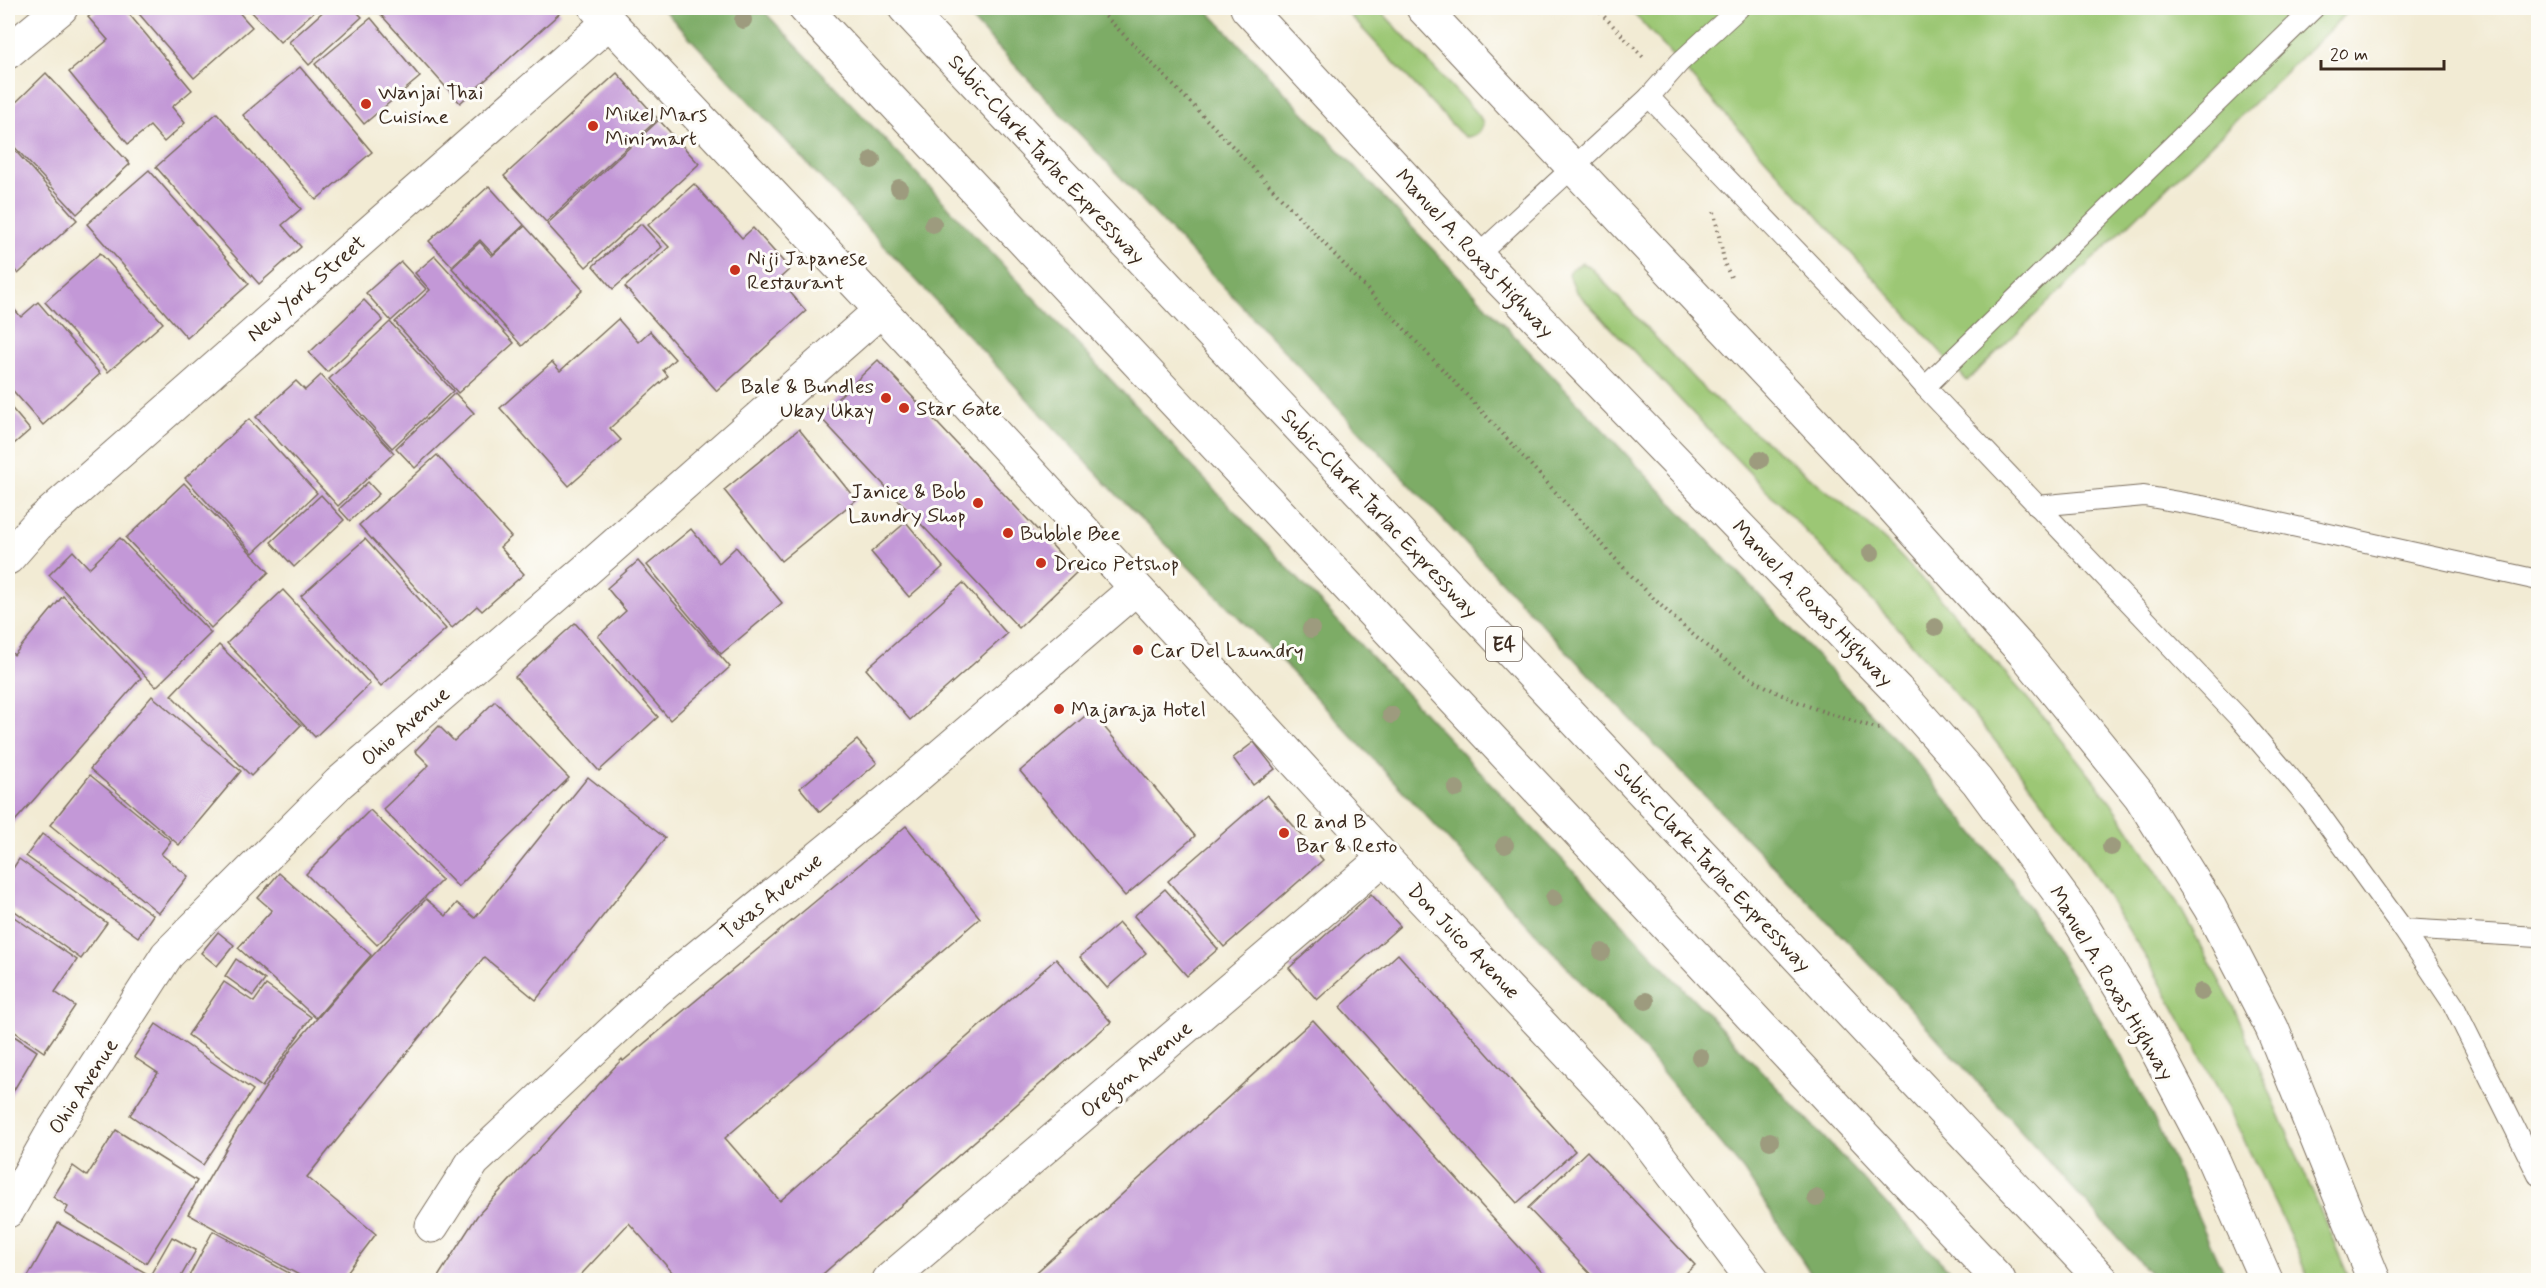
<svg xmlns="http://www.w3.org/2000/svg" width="2546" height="1288" font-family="Mynerve,sans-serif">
<rect width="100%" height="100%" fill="#fdfcf7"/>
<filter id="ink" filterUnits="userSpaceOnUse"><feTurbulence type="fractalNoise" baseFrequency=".0167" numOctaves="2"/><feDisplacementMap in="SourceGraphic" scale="12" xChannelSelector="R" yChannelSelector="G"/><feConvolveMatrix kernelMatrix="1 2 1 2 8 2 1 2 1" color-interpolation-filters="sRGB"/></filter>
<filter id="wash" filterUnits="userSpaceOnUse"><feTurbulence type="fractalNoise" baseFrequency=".008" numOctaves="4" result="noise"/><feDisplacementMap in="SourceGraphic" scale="24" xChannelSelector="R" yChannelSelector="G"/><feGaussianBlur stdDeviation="1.35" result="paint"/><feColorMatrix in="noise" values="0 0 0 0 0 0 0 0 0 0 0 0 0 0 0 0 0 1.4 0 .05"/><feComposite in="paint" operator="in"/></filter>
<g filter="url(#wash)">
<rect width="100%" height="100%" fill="#f2ebd4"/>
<!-- green -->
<g fill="#9cc774" stroke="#6c7849" stroke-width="1.5">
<path d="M1343 8H1378L1480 117 1483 124C1480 133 1476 136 1466 137L1459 132Z"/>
<path d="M1629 8H2352L1967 381Z"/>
<path d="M1582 263 1589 266 1696 381 1733 415 1862 519 1888 543 1949 608 2046 720 2111 802 2181 909 2234 1008 2350 1280H2309L2290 1235 2227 1105 2150 964 2069 835 1992 737 1900 630 1576 291 1569 275 1571 269Z"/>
</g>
<!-- forest -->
<g fill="#7dac66" stroke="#5c6b42" stroke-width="1.5">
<path d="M662 8H761L1958 1280H1815L1744 1171 1637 1042 1277 656 1118 496Z"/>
<path d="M961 8H1205L1912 757 2010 878 2113 1040 2156 1123 2226 1279 2224 1280H2156L1879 974 1660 750Z"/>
</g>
<g id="blocks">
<!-- building -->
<g fill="#c398d7">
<path d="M100 8H124L192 90 172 107 185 123 164 142 150 126 128 144 69 72 108 40 88 17Z"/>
<path d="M134 8H235L252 27 194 78Z"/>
<path d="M248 8H318L280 42Z"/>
<path d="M327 8H353L362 17 309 65 289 42Z"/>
<path d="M375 8H555L560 13 460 103Z"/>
<path d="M371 18 420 77 364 124 315 64Z"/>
<path d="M300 67 372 152 316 200 243 115Z"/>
<path d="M46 73 130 164 77 214 8 140V110Z"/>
<path d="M617 73 658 119 546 222 504 176Z"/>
<path d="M217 113 301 209 282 225 301 247 259 284 156 167Z"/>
<path d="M659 120 699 164 586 267 547 224Z"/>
<path d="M12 147 77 220 18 274 8 262V151Z"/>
<path d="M149 170 249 284 187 338 87 224Z"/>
<path d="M694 184 742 238 753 228 790 269 779 279 806 311 717 391 625 287 669 247 648 225Z"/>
<path d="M489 186 524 225 493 254 480 240 452 266 429 241Z"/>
<path d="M641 224 662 247 613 289 593 266Z"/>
<path d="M525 226 583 290 522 346 452 268 480 242 492 256Z"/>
<path d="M100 253 163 323 108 372 45 302Z"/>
<path d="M435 256 514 343 458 393 395 322 430 290 415 273Z"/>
<path d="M401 262 426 289 391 321 366 293Z"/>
<path d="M364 300 383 320 327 372 309 353Z"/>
<path d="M8 302 21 317 38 302 100 374 43 425 8 385Z"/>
<path d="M618 319 638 342 650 331 675 359 663 370 668 376 610 428 621 440 569 486 500 408 552 362 560 371Z"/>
<path d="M390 322 453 391 392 448 329 379Z"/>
<path d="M878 360 1077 572 1019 628 819 416Z"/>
<path d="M321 375 394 453 338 506 256 417 296 381 305 390Z"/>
<path d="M455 393 474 413 415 468 396 448Z"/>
<path d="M8 404 30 430 8 449Z"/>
<path d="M249 419 317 493 253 553 185 478Z"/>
<path d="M799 429 856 500 781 561 724 490Z"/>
<path d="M437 455 511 537 500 547 524 574 482 611 477 606 452 628 359 525Z"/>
<path d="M368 482 379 494 350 521 339 509Z"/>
<path d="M184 483 269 572 211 628 126 538Z"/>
<path d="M321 495 344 520 294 567 271 542Z"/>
<path d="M906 522 943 567 909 597 871 552Z"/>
<path d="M691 529 719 563 736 547 782 603 721 654 647 565Z"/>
<path d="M120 538 211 633 156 687 49 575 73 551 89 568Z"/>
<path d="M365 539 446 629 381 686 301 596Z"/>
<path d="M638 561 730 667 670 720 598 636 626 611 607 588Z"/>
<path d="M963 583 1007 634 910 720 866 669Z"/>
<path d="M283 590 370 684 315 737 227 643Z"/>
<path d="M63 596 141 678 8 829V649L14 655Z"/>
<path d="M575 623 658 717 599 771 515 677Z"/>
<path d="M219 645 301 725 251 776 171 695Z"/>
<path d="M152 696 241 771 179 845 90 769Z"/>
<path d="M495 701 569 778 458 887 383 809 429 765 415 751 439 726 454 741Z"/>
<path d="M1091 711 1195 836 1125 896 1020 771Z"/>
<path d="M857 740 877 763 820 812 800 788Z"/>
<path d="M1254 742 1275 769 1253 785 1233 758Z"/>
<path d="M90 775 171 841 161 854 188 876 159 913 50 825Z"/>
<path d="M588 777 665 838 536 1000 484 957 307 1177 376 1234 341 1280H308L188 1214 237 1130 294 1045 361 968 426 899 446 916 457 903 475 918Z"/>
<path d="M1267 795 1323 860 1224 947 1168 881Z"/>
<path d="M370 810 442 880 377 945 306 874Z"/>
<path d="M906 826 980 918 725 1138 780 1201 1056 959 1111 1022 816 1280H679L629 1223 576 1280H436L477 1216 622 1059 623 1061Z"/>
<path d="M42 834 153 915 138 937 26 856Z"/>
<path d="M19 859 107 923 81 959 8 906V876Z"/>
<path d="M279 873 371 955 316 1018 238 948 272 910 258 898Z"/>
<path d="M1165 889 1218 949 1187 976 1134 916Z"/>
<path d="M1371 894 1400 926 1317 1000 1289 968Z"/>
<path d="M8 913 77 960 55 992 75 1006 44 1052 8 1027Z"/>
<path d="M1119 923 1146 953 1107 988 1080 957Z"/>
<path d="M218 932 234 945 217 966 201 953Z"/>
<path d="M1398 954 1575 1151 1517 1203 1340 1007Z"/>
<path d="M236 959 265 980 253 996 225 976Z"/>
<path d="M224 982 254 1002 266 985 311 1017 262 1087 188 1035Z"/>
<path d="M1313 1020 1549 1280H1028Z"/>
<path d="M156 1024 253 1090 203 1165 130 1115 158 1073 134 1057Z"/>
<path d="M8 1032 37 1051 8 1100Z"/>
<path d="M116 1130 197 1181 146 1263 65 1213 68 1207 53 1197 73 1166 87 1176Z"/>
<path d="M1587 1151 1695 1265 1678 1280H1596L1528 1208Z"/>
<path d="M58 1223 146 1273 142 1280H26Z"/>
<path d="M213 1231 289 1273 285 1280H187Z"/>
<path d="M172 1237 196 1250 179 1280H151L148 1279Z"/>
</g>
</g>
</g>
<g filter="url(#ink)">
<use href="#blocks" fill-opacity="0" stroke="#7b6e5e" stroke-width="1.5"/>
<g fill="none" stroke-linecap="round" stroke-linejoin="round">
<!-- service casing -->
<g stroke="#7b6e5e" stroke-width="22">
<g id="service">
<path d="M1649 97 1903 362 1925 387 2240 719 2311 802 2403 929 2453 1004 2538 1175"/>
<path d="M1477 256 1649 97 1680 62 1739 8"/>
<path d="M1925 387 2314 8"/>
<path d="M2037 506 2144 496 2202 506 2538 580"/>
<path d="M2403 929 2538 937"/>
</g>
</g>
<!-- minor casing -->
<g stroke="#7b6e5e" stroke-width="35">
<g id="minor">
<path d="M8 52 61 8"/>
<path d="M8 558 37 525 609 22"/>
<path d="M8 1211 52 1133 167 955 339 783 585 571 881 310"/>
<path d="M432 1226 473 1162 656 991 889 800 1135 589"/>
<path d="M889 1280 1384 858"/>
</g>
</g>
<!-- secondary casing -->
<g stroke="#7b6e5e" stroke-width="35">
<path id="secondary" d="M596 8 881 310 1384 858 1633 1122 1753 1280"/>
</g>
<!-- primary casing -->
<g stroke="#7b6e5e" stroke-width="35">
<g id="primary">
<path d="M1247 8 1477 256 1897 690 1977 781 2077 917 2146 1030 2209 1150 2266 1280"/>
<path d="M1423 8 1882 495 2025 654 2140 796 2210 908 2272 1028 2374 1280"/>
</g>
</g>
<!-- motorway casing -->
<g stroke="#7b6e5e" stroke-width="35">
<g id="motorway">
<path d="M805 8 1999 1280"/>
<path d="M905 8 2102 1280"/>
</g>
</g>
<!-- path -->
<g stroke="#7b6e5e" stroke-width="4" stroke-dasharray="1.5 4.5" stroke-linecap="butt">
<path d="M1097 8C1221 131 1339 260 1459 387 1495 425 1530 464 1565 503 1628 573 1693 649 1778 693 1810 709 1845 718 1879 729"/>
<path d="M1596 8 1643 57"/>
<path d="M1714 212 1725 265 1731 277"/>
</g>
<!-- service -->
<use href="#service" stroke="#fff" stroke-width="20"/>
<!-- minor -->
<use href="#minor" stroke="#fff" stroke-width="33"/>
<!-- secondary -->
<use href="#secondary" stroke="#fff" stroke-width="33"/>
<!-- primary -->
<use href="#primary" stroke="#fff" stroke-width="33"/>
<!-- motorway -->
<use href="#motorway" stroke="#fff" stroke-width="33"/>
</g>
<!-- trees -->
<g fill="#9d9b7e">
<circle cx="743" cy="20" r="9"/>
<circle cx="872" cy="160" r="9"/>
<circle cx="899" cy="188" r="9"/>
<circle cx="933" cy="224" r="9"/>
<circle cx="1760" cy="460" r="9"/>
<circle cx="1871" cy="553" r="9"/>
<circle cx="1935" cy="627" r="9"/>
<circle cx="1311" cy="629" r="9"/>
<circle cx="1391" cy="715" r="9"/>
<circle cx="1456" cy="789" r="9"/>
<circle cx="1505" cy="845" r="9"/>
<circle cx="2111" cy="847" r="9"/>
<circle cx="1554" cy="898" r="9"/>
<circle cx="1602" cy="952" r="9"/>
<circle cx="2201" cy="992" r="9"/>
<circle cx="1646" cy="1001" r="9"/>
<circle cx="1700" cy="1057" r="9"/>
<circle cx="1770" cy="1141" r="9"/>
<circle cx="1816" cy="1198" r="9"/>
</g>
</g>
<!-- markers -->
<g fill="#c8321e" stroke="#fdfcf7" stroke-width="2">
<circle cx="366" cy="104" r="6"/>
<circle cx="593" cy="126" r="6"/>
<circle cx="735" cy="270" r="6"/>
<circle cx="886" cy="398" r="6"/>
<circle cx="904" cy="408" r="6"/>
<circle cx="978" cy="503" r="6"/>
<circle cx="1008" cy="533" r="6"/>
<circle cx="1041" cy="563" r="6"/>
<circle cx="1138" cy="650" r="6"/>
<circle cx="1059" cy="709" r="6"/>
<circle cx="1284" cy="833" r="6"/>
</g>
<g text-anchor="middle" stroke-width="6" stroke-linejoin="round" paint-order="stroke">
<!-- shield labels -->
<rect fill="#fdfcf7" stroke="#75695f" stroke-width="1.5" x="1486" y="627" width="36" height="34" rx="4.5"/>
<g font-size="20" font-weight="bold" fill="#3b2a1e">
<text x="1504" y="651">E4</text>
</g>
<!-- poi labels -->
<g font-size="21" fill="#3b2a1e" stroke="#fdfcf7" text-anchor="start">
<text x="378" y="99">Wanjai Thai<tspan x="378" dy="24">Cuisine</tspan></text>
<text x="605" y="121">Mikel Mars<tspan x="605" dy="24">Minimart</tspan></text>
<text x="747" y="265">Niji Japanese<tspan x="747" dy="24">Restaurant</tspan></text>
<text x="874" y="393" text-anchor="end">Bale &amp; Bundles<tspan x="874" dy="24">Ukay Ukay</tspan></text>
<text x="916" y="415">Star Gate</text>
<text x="966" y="498" text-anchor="end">Janice &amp; Bob<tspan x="966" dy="24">Laundry Shop</tspan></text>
<text x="1020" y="540">Bubble Bee</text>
<text x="1053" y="570">Dreico Petshop</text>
<text x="1150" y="657">Car Del Laundry</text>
<text x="1071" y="716">Majaraja Hotel</text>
<text x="1296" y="828">R and B<tspan x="1296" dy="24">Bar &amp; Resto</tspan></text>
</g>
<!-- street labels -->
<g font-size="21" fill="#3b2a1e" stroke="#fdfcf7">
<text transform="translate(1047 159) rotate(47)" y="7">Subic-Clark-Tarlac Expressway</text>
<text transform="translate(1475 253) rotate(47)" y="7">Manuel A. Roxas Highway</text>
<text transform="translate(306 288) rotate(-41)" y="7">New York Street</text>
<text transform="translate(1380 513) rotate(47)" y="7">Subic-Clark-Tarlac Expressway</text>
<text transform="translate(1813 603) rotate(46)" y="7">Manuel A. Roxas Highway</text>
<text transform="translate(405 726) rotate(-41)" y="7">Ohio Avenue</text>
<text transform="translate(1713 867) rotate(47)" y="7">Subic-Clark-Tarlac Expressway</text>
<text transform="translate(771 896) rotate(-39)" y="7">Texas Avenue</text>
<text transform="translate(1464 941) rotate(46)" y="7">Don Juico Avenue</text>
<text transform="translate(2112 983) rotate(59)" y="7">Manuel A. Roxas Highway</text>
<text transform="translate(1136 1069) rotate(-40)" y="7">Oregon Avenue</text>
<text transform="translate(83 1086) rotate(-57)" y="7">Ohio Avenue</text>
</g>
</g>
<!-- margin -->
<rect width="2546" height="1288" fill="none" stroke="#fdfcf7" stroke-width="30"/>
<!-- scale -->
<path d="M2321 60v9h123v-9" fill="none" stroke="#3b2a1e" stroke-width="3"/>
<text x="2330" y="60" font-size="18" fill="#3b2a1e" stroke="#fdfcf7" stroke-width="4.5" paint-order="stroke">20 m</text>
</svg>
